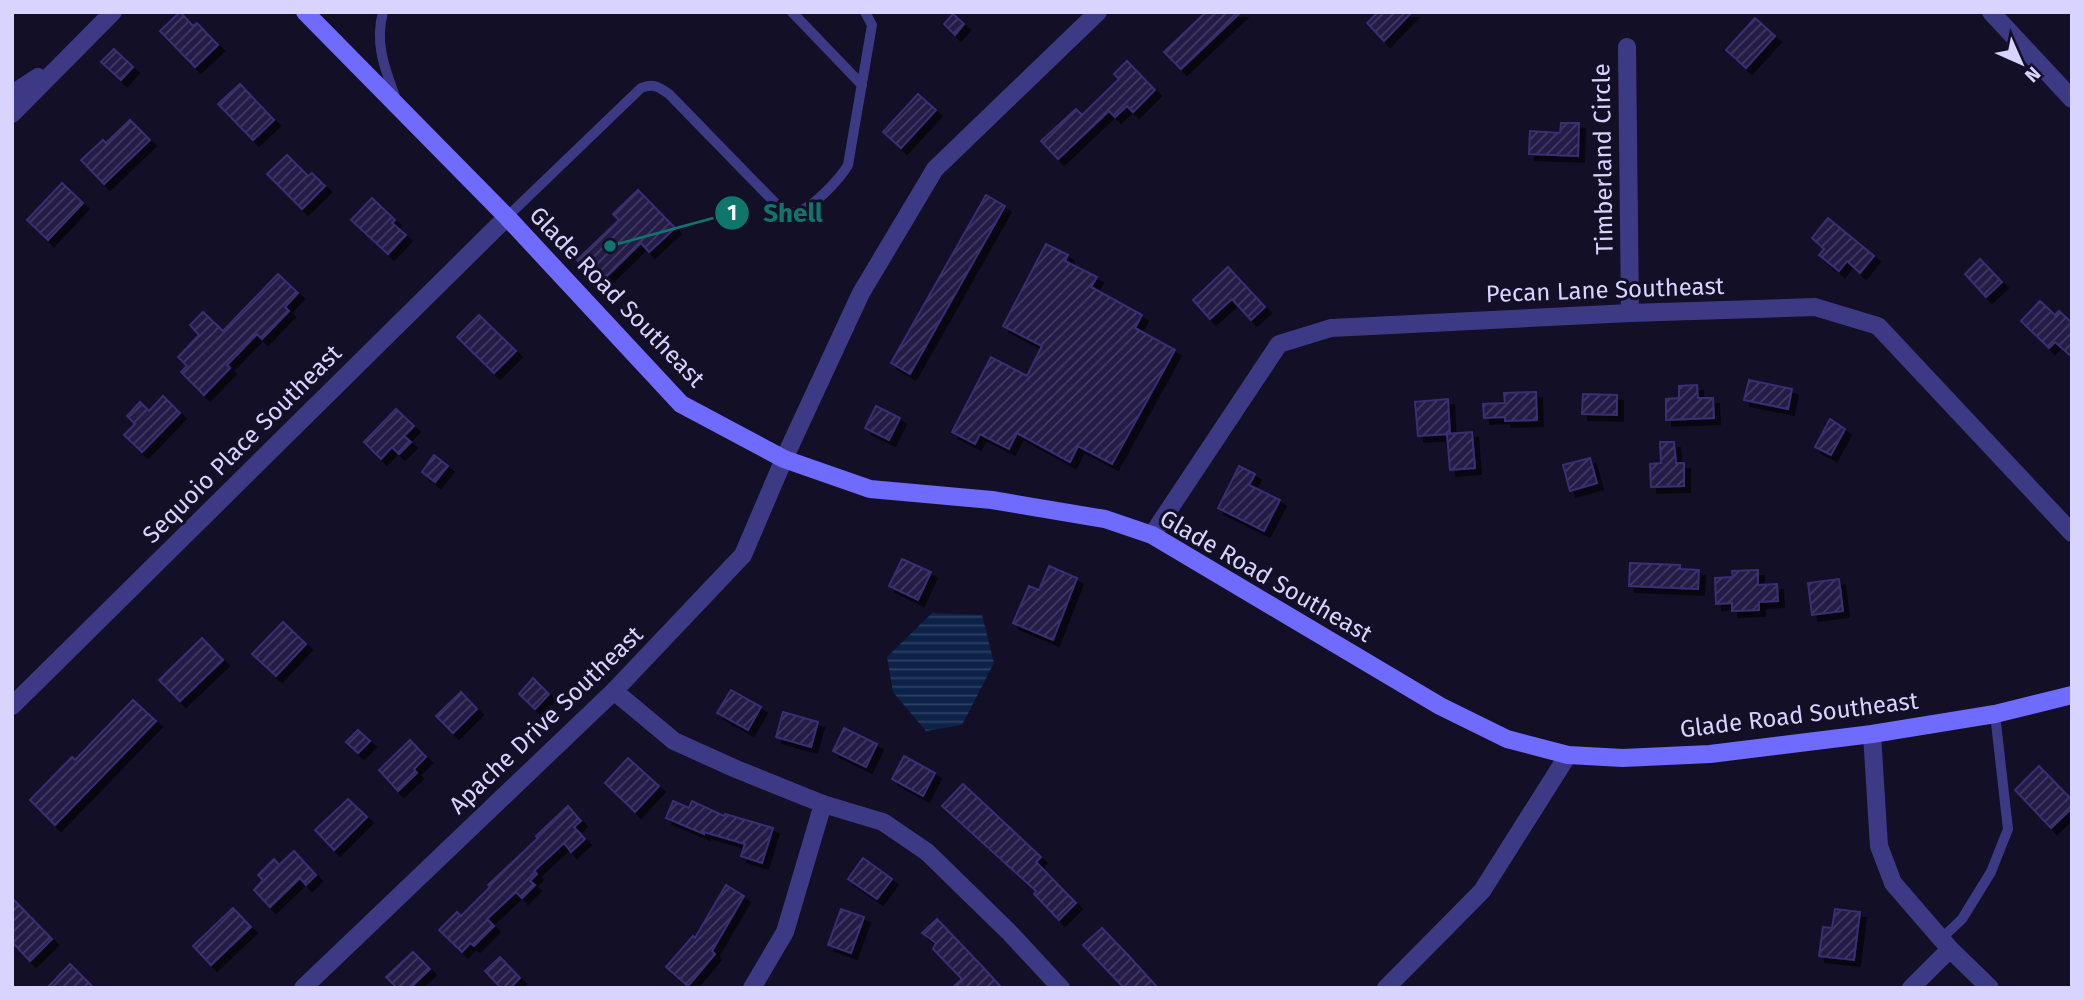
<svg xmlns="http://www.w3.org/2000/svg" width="2084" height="1000" font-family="'Fira Sans',sans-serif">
<defs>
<pattern id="water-rules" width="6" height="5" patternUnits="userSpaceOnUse" patternTransform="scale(1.75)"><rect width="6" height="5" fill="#0c2248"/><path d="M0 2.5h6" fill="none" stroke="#2f4163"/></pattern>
<pattern id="building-hatch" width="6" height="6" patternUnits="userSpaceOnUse" patternTransform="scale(1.75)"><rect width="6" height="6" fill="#241b47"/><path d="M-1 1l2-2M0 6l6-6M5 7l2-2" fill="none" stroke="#433b63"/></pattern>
<filter id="shadow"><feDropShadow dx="6" dy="6" stdDeviation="0" flood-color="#0009"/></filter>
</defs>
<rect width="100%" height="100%" fill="#130f26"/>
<!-- water -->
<path fill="url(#water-rules)" d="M932 613 982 615 994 663 962 725 926 731 893 692 887 657Z"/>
<!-- building -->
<g fill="url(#building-hatch)" stroke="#3b2d73" stroke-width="2" filter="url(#shadow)">
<path d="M180 12 193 26 197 23 218 45 195 67 160 31Z"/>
<path d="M1206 12H1241L1181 69 1164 52Z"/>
<path d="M1378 12H1412L1384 41 1367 23Z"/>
<path d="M953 14 964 24 955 35 944 24Z"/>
<path d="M1755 18 1775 36 1746 68 1726 50Z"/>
<path d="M114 49 133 67 121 80 101 62Z"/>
<path d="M1127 61 1155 90 1133 112 1127 106 1115 117 1109 111 1058 159 1041 141 1076 109 1082 115 1119 79 1114 74Z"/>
<path d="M240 84 274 120 253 140 218 104Z"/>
<path d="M918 94 936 110 901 148 883 132Z"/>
<path d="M130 120 150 140 104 184 81 160 103 140 106 143Z"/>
<path d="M1561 123H1579L1578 156 1529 154 1530 131 1560 133Z"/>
<path d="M287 155 308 176 312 173 325 186 302 209 267 174Z"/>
<path d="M62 183 83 203 48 240 27 220Z"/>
<path d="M638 190 675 228 649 252 641 243 600 283 577 260 619 220 613 214Z"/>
<path d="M986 195 1005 206 910 374 891 363Z"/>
<path d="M372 198 395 220 392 223 406 235 388 254 351 220Z"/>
<path d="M1828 218 1874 256 1860 273 1847 261 1839 271 1819 255 1824 249 1812 238Z"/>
<path d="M1046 244 1068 255 1065 261 1097 277 1091 287 1142 315 1135 328 1175 350 1112 464 1078 446 1070 462 1017 433 1009 449 980 434 975 444 952 432 991 357 1027 376 1042 346 1003 326Z"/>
<path d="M1980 259 2002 282 1986 297 1965 274Z"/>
<path d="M1228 267 1265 307 1251 320 1232 299 1210 319 1193 300Z"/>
<path d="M278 274 298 293 285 307 289 311 262 339 257 334 227 365 230 368 204 395 181 372 187 366 178 357 199 335 190 325 203 312 223 331Z"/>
<path d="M2040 301 2055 315 2059 311 2072 323V357L2055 342 2049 348 2021 321Z"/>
<path d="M479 315 516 351 494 373 457 337Z"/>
<path d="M1749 380 1792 389 1788 409 1744 400Z"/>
<path d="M1697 385 1698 398H1713L1714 418 1666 420V399L1679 398V386Z"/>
<path d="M1536 392 1537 420 1505 421V417L1484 418 1483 404 1505 403 1504 393Z"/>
<path d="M1583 394 1617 395V415L1582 414Z"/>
<path d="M163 396 180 413 142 452 124 435 135 424 127 416 140 402 149 411Z"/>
<path d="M1448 399 1450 434 1418 436 1415 402Z"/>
<path d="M876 406 900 418 889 440 865 428Z"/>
<path d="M396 409 414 426 404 436 411 442 399 454 392 447 381 459 364 442Z"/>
<path d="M1830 419 1845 429 1831 455 1815 447Z"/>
<path d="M1472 432 1475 468 1450 470 1447 434Z"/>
<path d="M1660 442H1674L1676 463H1684V486L1651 487 1650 464 1661 463Z"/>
<path d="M434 455 448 466 435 482 422 472Z"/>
<path d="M1590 458 1597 483 1570 491 1563 465Z"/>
<path d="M1239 466 1255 474 1249 485 1280 500 1264 531 1218 508Z"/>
<path d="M902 559 931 572 918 600 889 586Z"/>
<path d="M1630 563 1680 565V569L1699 570 1698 589 1629 586Z"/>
<path d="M1049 566 1077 578 1053 640 1013 623 1029 586 1039 590Z"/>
<path d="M1758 570V585L1777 584 1778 601 1759 602V610L1732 611V603L1716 604 1715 578 1733 577 1732 571Z"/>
<path d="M1839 579 1843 611 1812 615 1808 583Z"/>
<path d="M283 622 306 644 276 676 252 654Z"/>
<path d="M202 638 223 660 180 701 159 680Z"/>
<path d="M533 678 549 694 535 709 519 694Z"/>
<path d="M731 690 761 707 748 730 717 713Z"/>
<path d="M461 692 477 709 453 733 436 716Z"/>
<path d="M133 700 156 721 55 825 30 800 72 757 75 760Z"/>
<path d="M783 712 818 722 811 747 776 737Z"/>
<path d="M844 728 877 744 866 767 833 751Z"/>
<path d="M358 730 370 741 358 753 346 742Z"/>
<path d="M410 740 426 757 414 769 417 773 398 791 379 770Z"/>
<path d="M904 756 935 773 923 796 892 779Z"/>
<path d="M628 758 659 786 635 812 605 783Z"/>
<path d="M2039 766 2072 800V808L2051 828 2015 790Z"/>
<path d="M963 784 1041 857 1036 862 1076 903 1059 920 1034 894 1036 891 942 806Z"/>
<path d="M348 799 367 817 334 850 315 830Z"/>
<path d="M673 801 689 808 692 801 724 816 725 814 773 828 762 863 741 856 745 844 704 832V834L666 818Z"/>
<path d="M568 806 581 821 574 827 585 839 571 852 564 843 534 871 537 874 530 881 535 885 522 898 516 892 487 919 494 926 474 946 470 943 462 952 439 930 457 912 461 916 490 887 488 885 538 838 536 836Z"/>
<path d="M294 851 316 875 306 885 300 878 270 907 254 890 263 880 258 875 274 859 279 865Z"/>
<path d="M863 858 892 879 877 899 848 879Z"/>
<path d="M726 885 744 896 712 951 715 954 688 986 666 967 693 936 695 938Z"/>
<path d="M12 898 52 939 30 961 12 942Z"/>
<path d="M233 908 251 927 211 965 193 946Z"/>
<path d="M841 909 864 917 851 953 828 945Z"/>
<path d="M1835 909 1860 912 1854 960 1819 956 1823 927 1832 928Z"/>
<path d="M937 919 979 963 1002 988H952L962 979 933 949 936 943 922 933Z"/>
<path d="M1102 928 1128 955 1158 988H1124L1083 945Z"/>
<path d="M413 952 430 969 410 988H397L386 977Z"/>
<path d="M500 957 520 978 510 988H501L485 971Z"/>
<path d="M70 964 94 988H47Z"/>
</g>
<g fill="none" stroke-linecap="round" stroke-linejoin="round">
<!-- lane -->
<g stroke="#3d3a85" stroke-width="10">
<path d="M383 12C374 45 386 71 397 102"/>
<path d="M792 12 862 85"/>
<path d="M507 217 641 88C653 83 659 87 669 94L779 207C785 211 792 214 800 211 814 206 840 179 848 165L872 25 865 12"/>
<path d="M1941 939 1962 919 1991 872 2008 829 1995 714"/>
</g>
<!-- street -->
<g stroke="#3d3a85" stroke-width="18">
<path d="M1991 12 2072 99"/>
<path d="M1627 47 1630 313"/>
<path d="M12 94 38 77"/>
<path d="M12 114 113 12"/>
<path d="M1152 535 1279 344 1331 328 1630 313 1815 307 1878 326 2072 533"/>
<path d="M614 691 674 741 736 769 823 804 785 932 752 988"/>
<path d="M12 706 507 217"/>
<path d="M1872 734 1879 846 1893 883 1950 949 1990 988"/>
<path d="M823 804 883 822 927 852 1009 932 1061 988"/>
<path d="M303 988 614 691 743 555 784 459 861 293 935 169 1098 12"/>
<path d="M1386 988 1482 891 1568 755"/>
<path d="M1911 988 1950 949"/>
</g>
<!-- secondary -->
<path stroke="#6f6bff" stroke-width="18" d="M305 12 507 217 681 404 784 459 870 489 992 500 1105 519 1152 535 1440 706 1507 739 1568 755 1623 758 1710 754 1872 734 1995 714 2072 695"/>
</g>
<g text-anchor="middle" stroke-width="6" stroke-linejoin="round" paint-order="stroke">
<!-- street labels -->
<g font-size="24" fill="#d9d4ff" stroke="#130f26">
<text transform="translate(1603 159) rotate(-91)" y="8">Timberland Circle</text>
<text transform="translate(1605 290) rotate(-2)" y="8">Pecan Lane Southeast</text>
<text transform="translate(617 297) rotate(46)" y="8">Glade Road Southeast</text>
<text transform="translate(242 444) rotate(-45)" y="8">Sequoio Place Southeast</text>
<text transform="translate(1266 576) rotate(30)" y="8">Glade Road Southeast</text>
<text transform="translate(1799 715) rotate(-7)" y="8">Glade Road Southeast</text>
<text transform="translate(546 720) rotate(-44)" y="8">Apache Drive Southeast</text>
</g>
</g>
<!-- callouts -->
<path fill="none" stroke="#0f766e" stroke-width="2.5" d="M610 246L732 213"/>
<g fill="#0f766e" stroke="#130f26" stroke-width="2.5">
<circle cx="610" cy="246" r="7"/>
<circle cx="732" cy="213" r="18"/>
</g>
<g font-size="21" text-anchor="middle" font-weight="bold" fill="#fff">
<text x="732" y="220">1</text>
</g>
<g font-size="26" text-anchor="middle" font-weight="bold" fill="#0f766e" stroke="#130f26" stroke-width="6" stroke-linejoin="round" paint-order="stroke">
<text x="793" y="222">Shell</text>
</g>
<!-- border -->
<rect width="2084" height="1000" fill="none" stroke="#d9d4ff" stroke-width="28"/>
<!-- north arrow -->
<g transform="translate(2021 63) rotate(135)" stroke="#130f26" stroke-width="5" paint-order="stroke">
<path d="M0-5L12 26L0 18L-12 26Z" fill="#d9d4ff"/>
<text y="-10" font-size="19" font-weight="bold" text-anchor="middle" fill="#d9d4ff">N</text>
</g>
</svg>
